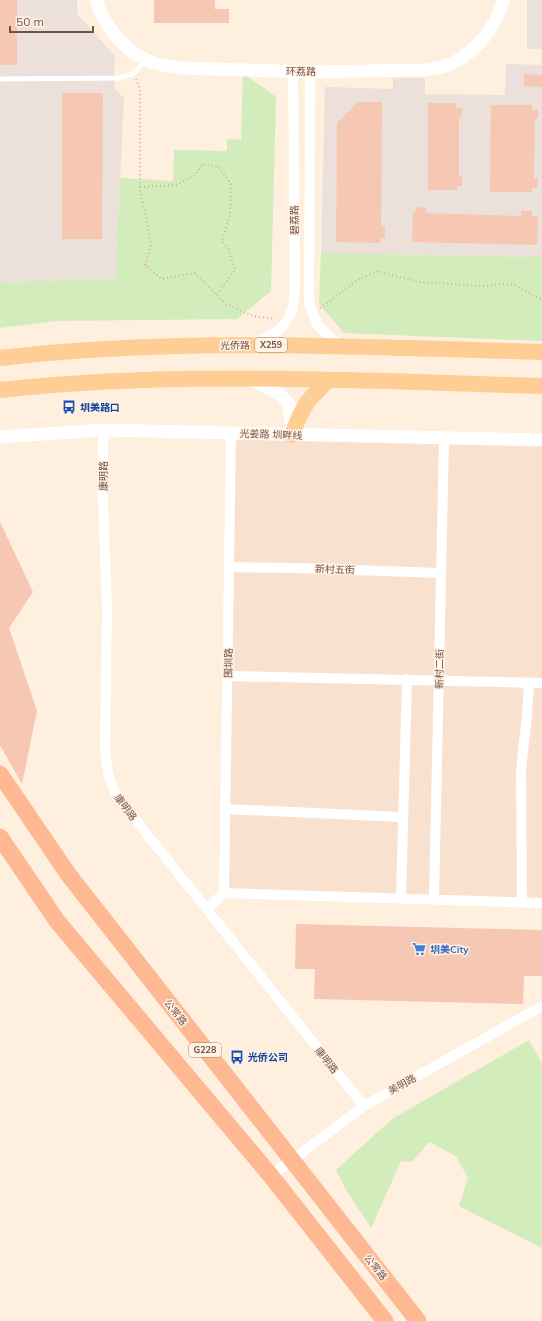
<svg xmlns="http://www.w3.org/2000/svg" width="542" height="1321" font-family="Mulish,'Noto Sans SC',sans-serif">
<rect width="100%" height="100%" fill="#feefde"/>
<!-- residential -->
<path fill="#f8e2cf" d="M231 433 542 440V903L224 893Z"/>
<!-- industrial -->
<g fill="#ebe1da">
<path d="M0 0H77V14L115 56 114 88 124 98 115 279 0 282Z"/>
<rect x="527" y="0" width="15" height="49"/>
<path d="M506 64 542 65V257L321 253 325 87 393 89V78H425V94L505 95Z"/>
</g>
<!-- green -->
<g fill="#d3ecbc">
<path d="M243 73 276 97 271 291 237 319 55 321 0 328V282L115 279 120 178 173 181 174 150 227 151V139L241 140Z"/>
<path d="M321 253 542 257V341L344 333 319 304Z"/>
<path d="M529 1040 542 1063V1248L459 1206 468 1178 456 1156 429 1142 412 1162 401 1161 371 1228 345 1188 336 1170 392 1119Z"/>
</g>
<!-- building -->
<g fill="#f6c8b3">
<rect x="0" y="0" width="17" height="65"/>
<path d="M154 0H215V9H229V23H154Z"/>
<path d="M524 74 542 75V87L524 86Z"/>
<path d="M62 93H103L102 239H62Z"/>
<path d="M358 102H382L381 227H385V238H380V243L336 242 337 123Z"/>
<path d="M428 103H456V108H462V116L459 117V176H462V186H457V190H428Z"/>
<path d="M491 105H532V110H538V118L535 119 534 178H538L537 188H532V192H490Z"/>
<path d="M416 207 426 208V213L521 216V211H532V216H538L537 245 412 242 413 212H416Z"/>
<path d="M0 522 33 592 9 628 37 711 22 784 0 745Z"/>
<path d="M296 924 542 930V976H524L523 1004 314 999 315 969H295Z"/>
</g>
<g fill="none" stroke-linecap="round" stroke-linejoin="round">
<!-- path -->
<g stroke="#daab97" stroke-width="2" stroke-dasharray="1 3" stroke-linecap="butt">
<path d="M136 79 140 89V191L147 221 151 247 145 265 161 279 195 273 226 304 253 316 275 319"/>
<path d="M140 187 176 185 194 176 203 164 219 167 231 184 230 215 222 241 228 249 235 270 217 294"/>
<path d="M320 308 356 281 376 271 420 282 485 286 505 284 514 285 538 298 542 299"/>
</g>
<!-- service -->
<path stroke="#fff" stroke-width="5" d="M0 79 119 78 134 73 145 61"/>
<!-- minor -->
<g stroke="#fff" stroke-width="10">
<path d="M310 72 309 303 318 326 342 347"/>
<path d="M255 342C271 337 287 327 292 310 294 303 294 295 295 288L293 72"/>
<path d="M103 430V502L107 608 105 750 108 773 114 791 122 803 364 1106"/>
<path d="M229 567 295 568 441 573"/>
<path d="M228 676 542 683"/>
<path d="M225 809 402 817"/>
<path d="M224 893 231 433"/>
<path d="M401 898 407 679"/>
<path d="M434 899 444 439"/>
<path d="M522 902 521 770 527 716 529 683"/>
<path d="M207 909 224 893 542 903"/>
<path d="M271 1176 364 1106 542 1006"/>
</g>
<!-- tertiary -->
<g stroke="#fff" stroke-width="13">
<path d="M96 0C103 24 123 50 147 60 157 65 168 66 180 68L310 72 423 70C433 69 444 67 453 63 477 51 497 26 503 0"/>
<path d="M249 378 279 394 289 404 292 432"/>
<path d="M0 437 103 430 542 440"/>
</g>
<!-- primary -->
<g stroke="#ffce94" stroke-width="16">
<path d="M0 358C179 337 362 347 542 352"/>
<path d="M0 390C180 370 362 381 542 386"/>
<path d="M292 435 299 417 308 401 328 380"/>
</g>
<!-- trunk -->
<g stroke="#feb892" stroke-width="17">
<path d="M0 774 68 874 418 1321"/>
<path d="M0 837 57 921 271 1176 385 1321"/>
</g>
</g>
<!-- icons -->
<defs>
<g id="bus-bare" transform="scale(1.08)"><path d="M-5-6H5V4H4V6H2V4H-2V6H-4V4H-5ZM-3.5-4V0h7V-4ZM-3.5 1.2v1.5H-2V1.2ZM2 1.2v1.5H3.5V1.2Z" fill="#1a4fb4" stroke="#fff3e6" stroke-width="2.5" paint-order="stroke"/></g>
<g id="supermarket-bare" transform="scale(1.08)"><path d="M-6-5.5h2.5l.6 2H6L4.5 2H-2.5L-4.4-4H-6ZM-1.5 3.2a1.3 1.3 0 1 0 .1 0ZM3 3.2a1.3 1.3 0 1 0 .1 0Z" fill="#3f7fe0" stroke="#fff3e6" stroke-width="2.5" paint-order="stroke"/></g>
</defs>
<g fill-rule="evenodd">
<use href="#bus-bare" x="69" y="407"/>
<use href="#supermarket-bare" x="419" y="949"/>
<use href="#bus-bare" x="237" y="1057"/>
</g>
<g text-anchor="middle" stroke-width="3" stroke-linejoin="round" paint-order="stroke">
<!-- shield labels -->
<g fill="#fff3e6" stroke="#9f8275" stroke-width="1">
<rect x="255" y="338" width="32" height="14" rx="3"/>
<rect x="189" y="1043" width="32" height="14" rx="3"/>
</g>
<g font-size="9" font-weight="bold" fill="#765244">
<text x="271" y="348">X259</text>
<text x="205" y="1053">G228</text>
</g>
<!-- street labels -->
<g font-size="10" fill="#765244" stroke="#fff3e6">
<text transform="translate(301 71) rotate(1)" y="4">环荔路</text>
<text transform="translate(294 220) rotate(-91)" y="4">碧荔路</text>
<text transform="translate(235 345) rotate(-1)" y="4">光侨路</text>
<text transform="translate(271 434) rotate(2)" y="4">光姜路 圳畔线</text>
<text transform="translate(103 476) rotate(-90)" y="4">康明路</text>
<text transform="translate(335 569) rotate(2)" y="4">新村五街</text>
<text transform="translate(228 663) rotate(-89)" y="4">围圳路</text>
<text transform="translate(439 669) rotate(-89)" y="4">新村二街</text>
<text transform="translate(126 807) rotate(53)" y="4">康明路</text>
<text transform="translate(176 1012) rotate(52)" y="4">公常路</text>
<text transform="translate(327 1060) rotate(51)" y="4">康明路</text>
<text transform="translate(402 1084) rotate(-29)" y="4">美明路</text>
<text transform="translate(376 1267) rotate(52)" y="4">公常路</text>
</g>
<!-- transit labels -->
<g font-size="10" font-weight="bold" fill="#164399" stroke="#fff3e6" text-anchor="start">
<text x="80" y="411">圳美路口</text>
<text x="248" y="1061">光侨公司</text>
</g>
<!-- shop labels -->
<g font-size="10" font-weight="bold" fill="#366cbe" stroke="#fff3e6" text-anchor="start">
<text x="430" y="953">圳美City</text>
</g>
</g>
<!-- scale -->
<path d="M10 26v6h83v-6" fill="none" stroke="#765244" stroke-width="2"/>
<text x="16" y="26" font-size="12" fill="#765244" stroke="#fff3e6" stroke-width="3" paint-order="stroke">50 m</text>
</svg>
